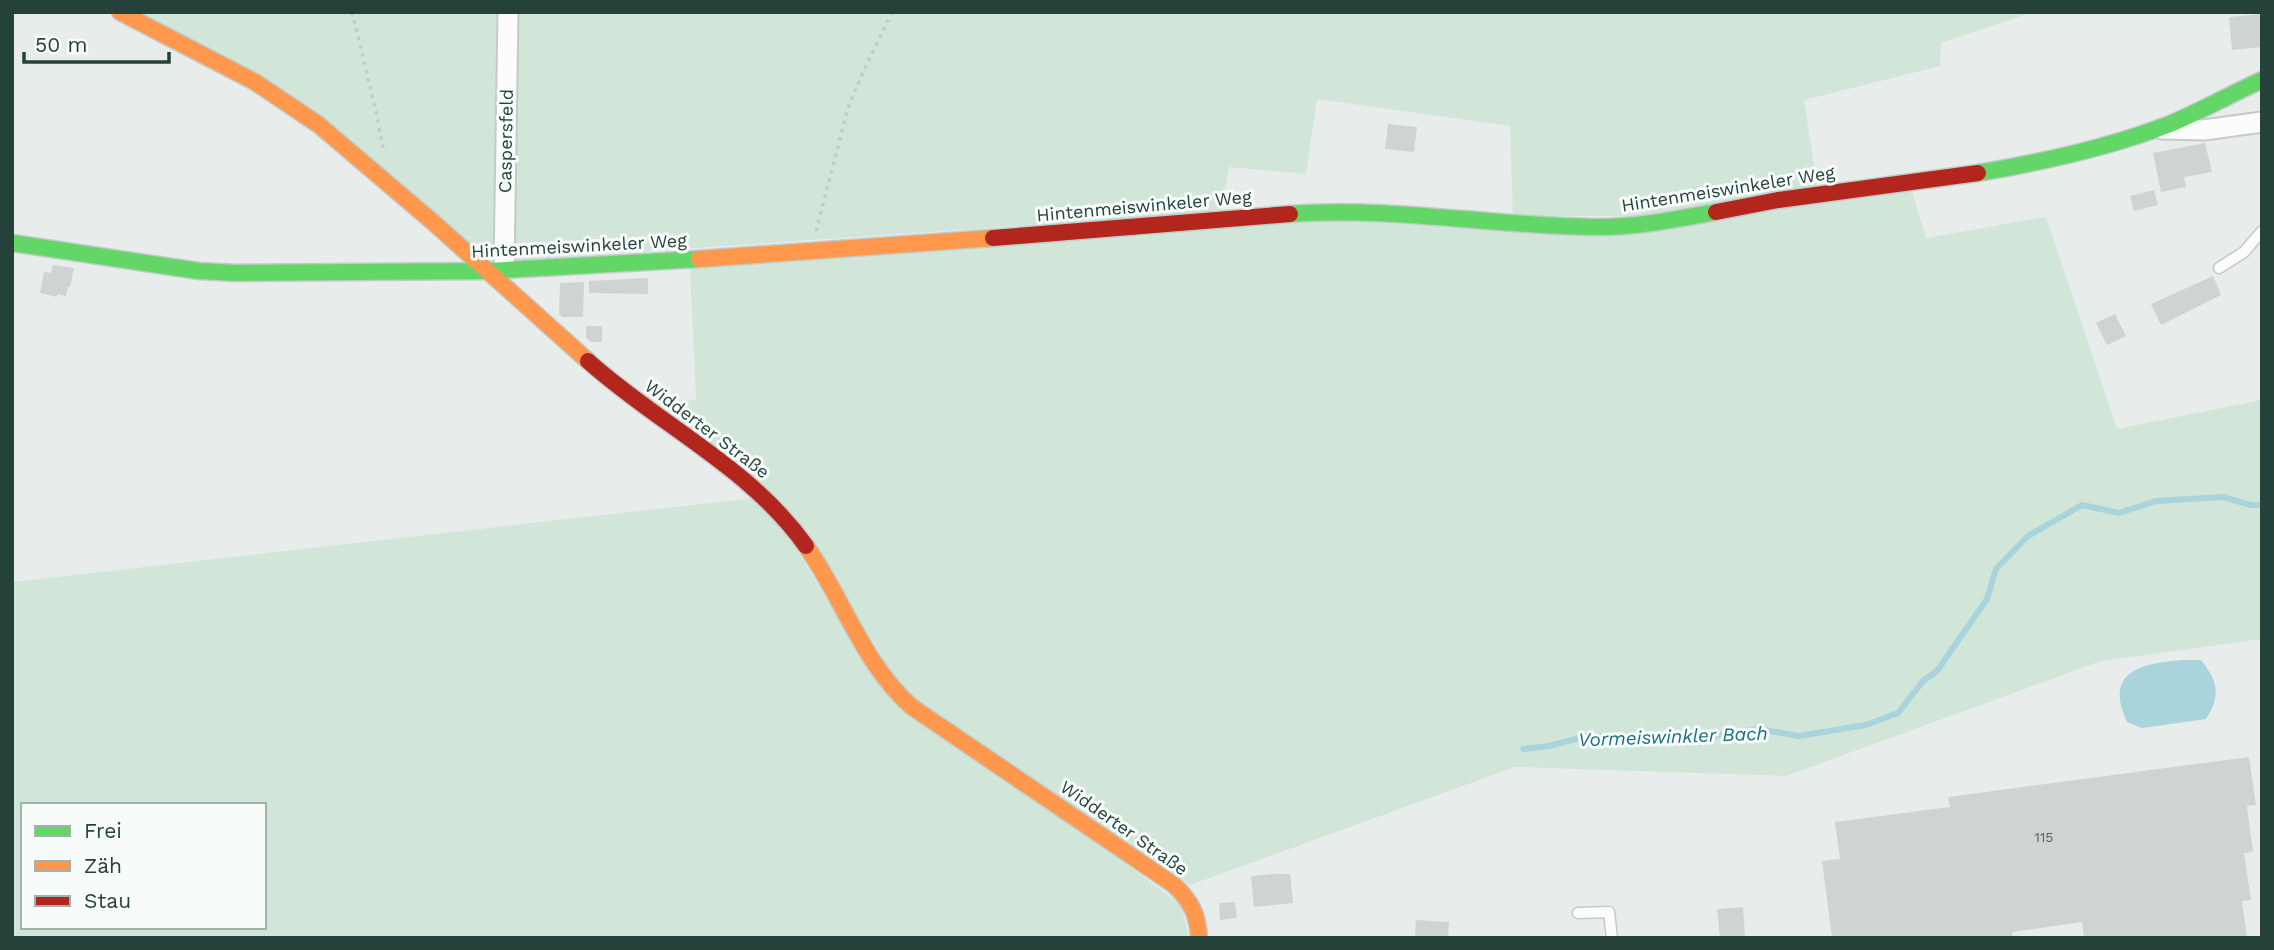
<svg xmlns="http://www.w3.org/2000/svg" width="2274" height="950" font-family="'Work Sans',sans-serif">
<rect width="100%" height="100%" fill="#e8edeb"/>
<!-- green -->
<g fill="#d1e6d8" fill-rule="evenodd">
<path d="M135 12H2033L1941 43 1940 66 1804 100 1817 185 1661 216H1513L1510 126 1317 99 1306 174 1229 167 1221 212 506 261 481 256 305 106Z"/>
<path d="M1911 188 1926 238 2046 217 2117 429 2262 400V639L2101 661 1786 776 1515 767 1190 885 921 704 895 678 809 536 652 401 696 400 690 269 1308 218 1608 233Z"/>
<path d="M754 498 785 530 873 676 1181 905 1189 938H12V582ZM23 805H264V927H23Z"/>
</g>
<!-- water -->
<path fill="#a9d4db" d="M2181 660H2201C2218 681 2221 695 2206 719L2142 728 2127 722C2104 672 2139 664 2181 660Z"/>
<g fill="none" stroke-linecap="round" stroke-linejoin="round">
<!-- stream -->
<path stroke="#a9d4db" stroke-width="6" d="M1523 749 1549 746 1587 736H1660L1683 734 1712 736 1759 729 1799 736 1866 725 1898 713 1923 681 1937 671 1987 599 1996 569 2028 536 2082 505 2119 513 2156 501 2223 497 2251 505H2262"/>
</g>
<!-- building -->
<g fill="#cfd4d2">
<path d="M2262 14V47L2232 50 2229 17Z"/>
<path d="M1388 124 1417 127 1414 152 1385 149Z"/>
<path d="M2205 143 2212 172 2184 177 2186 187 2161 192 2153 153Z"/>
<path d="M2154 190 2158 205 2134 211 2130 196Z"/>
<path d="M53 265 74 268 70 287H68L66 296 57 294V297L40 293 44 272 51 273Z"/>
<path d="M2213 276 2221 295 2161 325 2151 304Z"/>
<path d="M648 278V294L589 293V281Z"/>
<path d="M584 282 583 317H562L559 314 560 283Z"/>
<path d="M2115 314 2126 336 2107 345 2096 323Z"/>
<path d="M586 326H602V342H591L586 338Z"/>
<path d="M2249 757 2256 805 2247 806 2253 852 2244 853 2251 900 2242 901 2247 938H2084L2082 922 2012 932 2013 938H1832L1822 861 1840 859 1835 822 1950 807 1948 797Z"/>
<path d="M1274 874H1290L1293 903 1254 907 1251 876Z"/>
<path d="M1235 902 1237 918 1220 920 1219 903Z"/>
<path d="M1743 907 1745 936 1720 938 1717 909Z"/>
<path d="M1416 920 1449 922 1448 938H1415Z"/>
</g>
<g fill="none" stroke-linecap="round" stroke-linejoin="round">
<!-- lane casing -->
<g stroke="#c5cac8" stroke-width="13">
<g id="lane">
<path d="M2219 268 2244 252 2262 231"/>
<path d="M1578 913 1609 912 1612 938"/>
</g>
</g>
<!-- street casing -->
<g stroke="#c5cac8" stroke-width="23">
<g id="street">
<path d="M2162 129 2204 130 2262 122"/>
<path d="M504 270 508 12"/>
</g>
</g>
<!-- fast casing -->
<g stroke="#c3cbc8" stroke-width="19">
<g id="fast">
<path d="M1978 173C2043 162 2108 148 2170 124 2201 111 2231 94 2262 80"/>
<path d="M1290 214C1394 206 1496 227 1600 227 1639 227 1678 219 1716 212"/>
<path d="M12 243 199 271 236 273 487 271 699 259"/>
</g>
</g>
<!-- slow casing -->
<g stroke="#c3cbc8" stroke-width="19">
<g id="slow">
<path d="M120 12 255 82 319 125 434 223 588 361"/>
<path d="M699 259 993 238"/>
<path d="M806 546C843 598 863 664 912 707L1174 885C1191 901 1198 915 1199 938"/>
</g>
</g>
<!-- jam casing -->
<g stroke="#c3cbc8" stroke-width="19">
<g id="jam">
<path d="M1716 212 1778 200 1978 173"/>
<path d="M993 238 1290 214"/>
<path d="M588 361C659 425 750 467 806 546"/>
</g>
</g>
<!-- path -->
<g stroke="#c3ccca" stroke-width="3.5" stroke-dasharray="3.5 5" stroke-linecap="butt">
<path d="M352 12 375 107 383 148"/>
<path d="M816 231 848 108 863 72 892 12"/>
</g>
<!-- lane -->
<use href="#lane" stroke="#fcfcfc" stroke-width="10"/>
<!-- street -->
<use href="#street" stroke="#fcfcfc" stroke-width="19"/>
<!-- fast -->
<use href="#fast" stroke="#63d668" stroke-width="16"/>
<!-- slow -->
<use href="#slow" stroke="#ff974d" stroke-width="16"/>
<!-- jam -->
<use href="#jam" stroke="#b3261e" stroke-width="16"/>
</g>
<g text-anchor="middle" stroke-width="6" stroke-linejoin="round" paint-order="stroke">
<!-- number labels -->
<g font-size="14" fill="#506761">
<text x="2044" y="842">115</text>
</g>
<!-- street labels -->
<g font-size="18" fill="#24423a" stroke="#f7fbf9">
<text transform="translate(506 141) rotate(-89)" y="6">Caspersfeld</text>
<text transform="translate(1728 189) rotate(-9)" y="6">Hintenmeiswinkeler Weg</text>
<text transform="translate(1144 206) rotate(-5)" y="6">Hintenmeiswinkeler Weg</text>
<text transform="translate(579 246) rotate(-3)" y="6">Hintenmeiswinkeler Weg</text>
<text transform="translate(707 429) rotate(37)" y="6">Widderter Straße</text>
<text transform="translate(1124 828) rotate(35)" y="6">Widderter Straße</text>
</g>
<!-- water labels -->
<g font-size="19" font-style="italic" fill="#1c6f80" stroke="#f7fbf9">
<text transform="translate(1673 736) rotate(-2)" y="7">Vormeiswinkler Bach</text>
</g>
</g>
<!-- border -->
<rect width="2274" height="950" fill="none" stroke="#24423a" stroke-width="28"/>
<!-- legend -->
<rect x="21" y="803" width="245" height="126" fill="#f7fbf9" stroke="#a3b1ad" stroke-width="2"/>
<rect x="35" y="826" width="35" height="10" fill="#63d668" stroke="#a3b1ad" stroke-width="2"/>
<text x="84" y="838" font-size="21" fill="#24423a">Frei</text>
<rect x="35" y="861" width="35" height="10" fill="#ff974d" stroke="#a3b1ad" stroke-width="2"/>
<text x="84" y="873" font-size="21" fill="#24423a">Zäh</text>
<rect x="35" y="896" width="35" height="10" fill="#b3261e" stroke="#a3b1ad" stroke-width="2"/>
<text x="84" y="908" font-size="21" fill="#24423a">Stau</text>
<!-- scale -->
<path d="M24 52v10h145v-10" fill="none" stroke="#24423a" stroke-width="3.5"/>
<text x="35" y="52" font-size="21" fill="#24423a" stroke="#f7fbf9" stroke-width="5" paint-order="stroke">50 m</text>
</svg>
